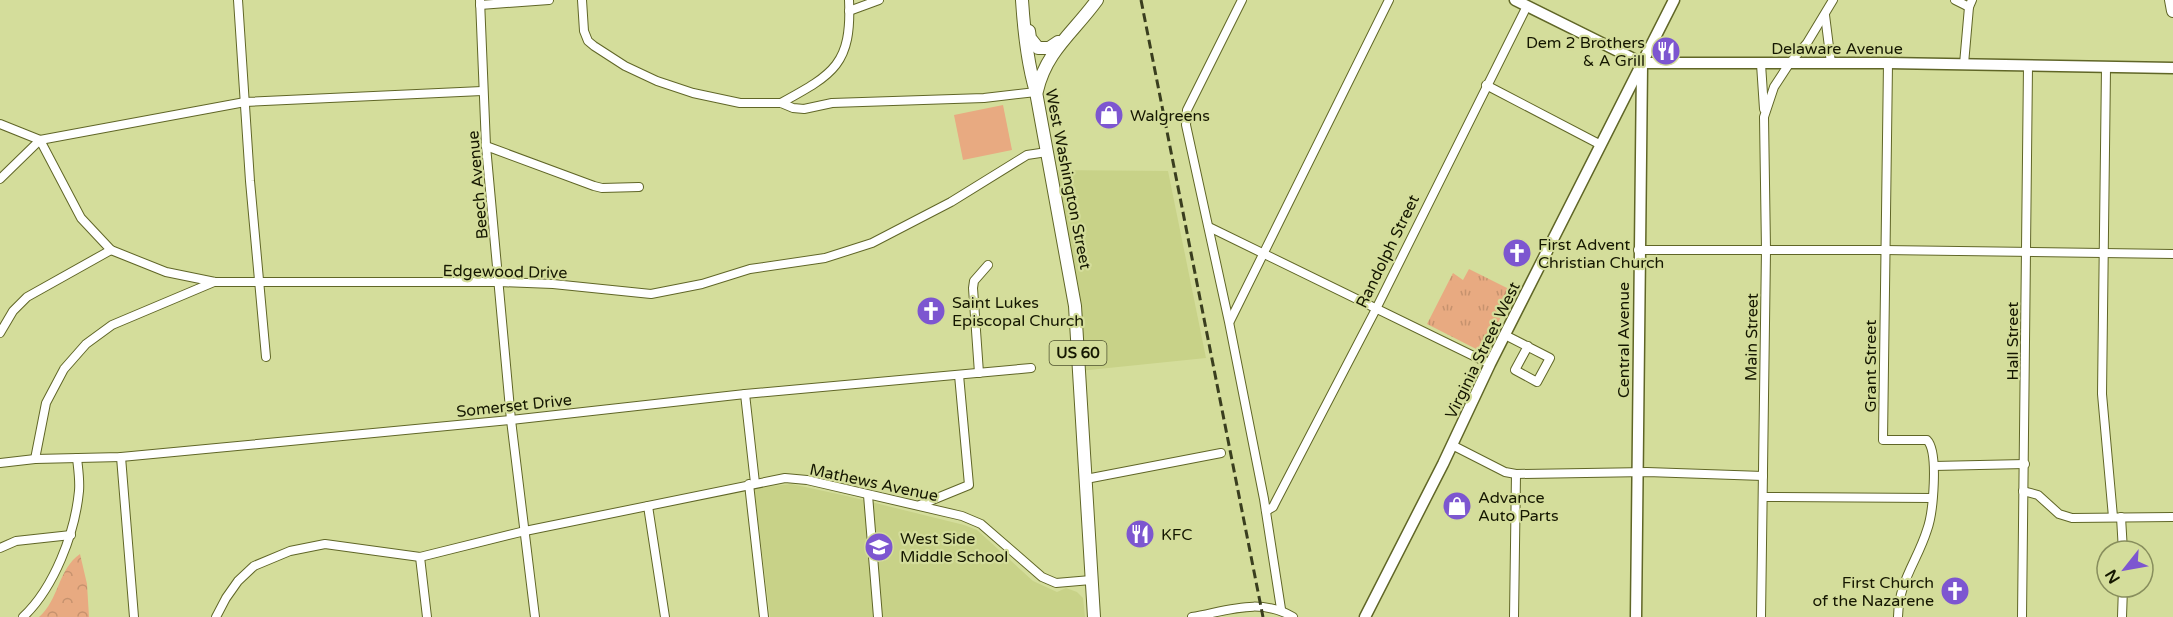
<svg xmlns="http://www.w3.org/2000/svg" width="2173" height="617" font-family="'Varela Round',sans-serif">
<defs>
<pattern id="grass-tufts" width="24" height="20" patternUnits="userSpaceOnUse" patternTransform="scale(1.5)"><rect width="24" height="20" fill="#e8aa81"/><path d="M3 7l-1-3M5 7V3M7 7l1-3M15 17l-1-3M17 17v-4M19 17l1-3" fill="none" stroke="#c6926e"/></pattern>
<pattern id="forest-crowns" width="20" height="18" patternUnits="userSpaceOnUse" patternTransform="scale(1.5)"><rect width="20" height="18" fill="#e8aa81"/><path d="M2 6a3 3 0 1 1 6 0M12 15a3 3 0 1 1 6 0" fill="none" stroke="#c6926e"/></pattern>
</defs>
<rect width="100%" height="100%" fill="#d4dd9b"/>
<!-- built -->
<g fill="#c8d288">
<path d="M1051 170 1168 171 1206 358 1079 371Z"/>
<path d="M791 484 847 496 964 525 977 530 1033 581 1057 592 1066 588 1077 592 1083 598 1085 617H770L754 488Z"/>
</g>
<!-- grass -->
<path fill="url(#grass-tufts)" d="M1469 269 1513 291 1484 353 1427 324 1453 273 1463 280Z"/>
<!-- forest -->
<path fill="url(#forest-crowns)" d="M80 554 87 584 89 617H39C59 600 58 569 80 554Z"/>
<!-- green -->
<path fill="#e8aa81" d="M1003 105 1012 150 963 160 954 115Z"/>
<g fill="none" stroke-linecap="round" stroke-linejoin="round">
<!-- street casing -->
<g stroke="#606627" stroke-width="10">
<g id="street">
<path d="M238 0 250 181 266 357"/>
<path d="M480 0 486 146 511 420 535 617"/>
<path d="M582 0 584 31 588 41 594 46 625 66 657 81 693 93 740 103H781L793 108 804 109 832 103 984 98 1036 92"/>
<path d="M1242 0 1187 110 1186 125 1229 322 1264 499 1281 609"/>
<path d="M1955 0 1969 7"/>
<path d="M480 5 549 0"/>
<path d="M849 11 879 0"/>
<path d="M1825 15 1831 63"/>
<path d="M1888 63 1883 440H1927C1939 452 1933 514 1927 530 1917 562 1899 580 1898 617"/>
<path d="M1761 64 1764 109"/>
<path d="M1964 64 1969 7 1972 0"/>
<path d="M2106 68 2102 394 2113 517"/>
<path d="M1486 85 1601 145"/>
<path d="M781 103C834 74 852 64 849 0"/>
<path d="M0 124 40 140 81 218 111 250 166 272 215 282H499L553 284 651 294 702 284 750 269 825 258 872 243 951 202 1027 155 1047 152"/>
<path d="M486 146 594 186 602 188 639 187"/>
<path d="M0 179 40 140 245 102 482 91"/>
<path d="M1209 227 1490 364"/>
<path d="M1638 250H1884L2173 254"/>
<path d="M1230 321 1389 0"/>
<path d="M0 333 13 311 27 297 111 250"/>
<path d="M1505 335 1550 358 1537 382 1515 370 1528 346"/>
<path d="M979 373 973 288 974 281 988 265"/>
<path d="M745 394 755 483"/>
<path d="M1452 445 1505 472 1516 474 1647 472 1763 476"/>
<path d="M121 457 134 617"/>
<path d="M35 459 46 403 64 369 86 344 112 325 214 282"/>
<path d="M0 463 35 459 121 457 511 420 745 394 1031 368"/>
<path d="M1934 466 2025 464"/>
<path d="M1086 479 1221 453"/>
<path d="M749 484 764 617"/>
<path d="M2023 491 2038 495 2059 514 2072 518 2173 517"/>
<path d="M868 495 878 617"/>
<path d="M1763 497 1932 498"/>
<path d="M920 505 969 485 959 375"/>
<path d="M648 506 665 617"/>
<path d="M1266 511 1273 507 1276 501 1376 309 1527 6"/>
<path d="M2121 517 2123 551"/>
<path d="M0 548 16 541 71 535"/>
<path d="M420 557 427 617"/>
<path d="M23 617C54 588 75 533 79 491 80 480 78 468 77 458"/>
<path d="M216 617 226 598 238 581 254 566 290 551 325 544 420 557 525 531 785 478 807 480 962 516 981 524 1042 577 1056 583 1091 580"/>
<path d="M1192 617C1227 611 1260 597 1293 617"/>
<path d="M1514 617 1516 474"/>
<path d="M1761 617 1766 250 1764 117 1774 87 1789 64 1807 43 1833 0"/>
<path d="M2022 617 2028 66"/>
<path d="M2122 617 2123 587"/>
</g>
</g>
<!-- secondary casing -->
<g stroke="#606627" stroke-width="13">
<g id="secondary">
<path d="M1515 0 1642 63H1888L2173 68"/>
<path d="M1365 617 1443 464 1490 364 1674 0"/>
<path d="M1636 617 1642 65"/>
</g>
</g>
<!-- primary casing -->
<g stroke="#606627" stroke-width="14">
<g id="primary">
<path d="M1022 0C1024 31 1027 62 1036 92L1075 306 1094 617"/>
<path d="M2171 0 2173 11"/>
<path d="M1029 31 1030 38 1038 48H1049L1058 42"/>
<path d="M1037 91C1046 51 1074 32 1097 0"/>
</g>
</g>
<!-- street -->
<use href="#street" stroke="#fff" stroke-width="8"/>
<!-- secondary -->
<use href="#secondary" stroke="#fff" stroke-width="10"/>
<!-- primary -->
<use href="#primary" stroke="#fff" stroke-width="12"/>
<!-- rail -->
<path stroke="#3a3e1f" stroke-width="3" stroke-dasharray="9 4.5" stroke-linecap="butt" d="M1141 0 1263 617"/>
</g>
<!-- icons -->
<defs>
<g id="restaurant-disc" transform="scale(1.5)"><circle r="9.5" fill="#7d56d0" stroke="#d4dd9b"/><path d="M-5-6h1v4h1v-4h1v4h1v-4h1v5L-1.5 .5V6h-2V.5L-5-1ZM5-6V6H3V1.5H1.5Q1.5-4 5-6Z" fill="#fff"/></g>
<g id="shop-disc" transform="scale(1.5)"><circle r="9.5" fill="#7d56d0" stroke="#d4dd9b"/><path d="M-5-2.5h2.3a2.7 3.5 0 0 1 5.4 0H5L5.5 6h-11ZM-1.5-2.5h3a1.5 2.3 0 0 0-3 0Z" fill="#fff"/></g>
<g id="church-disc" transform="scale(1.5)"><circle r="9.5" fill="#7d56d0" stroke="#d4dd9b"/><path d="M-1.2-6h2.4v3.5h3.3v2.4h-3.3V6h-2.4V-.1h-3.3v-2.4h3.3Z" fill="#fff"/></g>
<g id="school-disc" transform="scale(1.5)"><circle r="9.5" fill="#7d56d0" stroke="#d4dd9b"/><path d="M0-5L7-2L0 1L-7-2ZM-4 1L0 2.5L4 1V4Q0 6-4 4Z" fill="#fff"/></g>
</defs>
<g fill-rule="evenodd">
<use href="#restaurant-disc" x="1666" y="51"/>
<use href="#shop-disc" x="1109" y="115"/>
<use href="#church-disc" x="1517" y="253"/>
<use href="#church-disc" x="931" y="311"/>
<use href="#shop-disc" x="1457" y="506"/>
<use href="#restaurant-disc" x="1140" y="534"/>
<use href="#school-disc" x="879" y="547"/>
<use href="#church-disc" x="1955" y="591"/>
</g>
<g text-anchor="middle" stroke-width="4.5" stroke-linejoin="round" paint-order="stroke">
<!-- shield labels -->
<rect fill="#d4dd9b" stroke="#4e522f" stroke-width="1.5" x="1049.5" y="341" width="57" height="24" rx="4.5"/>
<g font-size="15" font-weight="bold" fill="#151701">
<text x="1078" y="358">US 60</text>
</g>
<!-- poi labels -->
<g font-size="16" fill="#151701" stroke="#d4dd9b" text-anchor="start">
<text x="1645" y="48" text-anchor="end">Dem 2 Brothers<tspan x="1645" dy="18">&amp; A Grill</tspan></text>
<text x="1130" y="121">Walgreens</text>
<text x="1538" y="250">First Advent<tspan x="1538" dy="18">Christian Church</tspan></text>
<text x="952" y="308">Saint Lukes<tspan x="952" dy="18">Episcopal Church</tspan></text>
<text x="1478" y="503">Advance<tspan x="1478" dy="18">Auto Parts</tspan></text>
<text x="1161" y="540">KFC</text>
<text x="900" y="544">West Side<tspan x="900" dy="18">Middle School</tspan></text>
<text x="1934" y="588" text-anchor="end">First Church<tspan x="1934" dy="18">of the Nazarene</tspan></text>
</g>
<!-- street labels -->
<g font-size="16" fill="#151701" stroke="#d4dd9b">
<text x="1837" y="54">Delaware Avenue</text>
<text transform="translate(1069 179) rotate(79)" y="6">West Washington Street</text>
<text transform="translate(477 185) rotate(-95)" y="6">Beech Avenue</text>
<text transform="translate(1387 251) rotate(-64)" y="6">Randolph Street</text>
<text transform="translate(505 271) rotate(1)" y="6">Edgewood Drive</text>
<text transform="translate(1751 337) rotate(-89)" y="6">Main Street</text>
<text transform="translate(1623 340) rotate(-90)" y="6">Central Avenue</text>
<text transform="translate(2012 341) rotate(-90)" y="6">Hall Street</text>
<text transform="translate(1482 350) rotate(-64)" y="6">Virginia Street West</text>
<text transform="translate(1870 366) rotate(-90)" y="6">Grant Street</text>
<text transform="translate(514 405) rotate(-6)" y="6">Somerset Drive</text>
<text transform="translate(874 482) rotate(12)" y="6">Mathews Avenue</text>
</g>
</g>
<!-- north arrow -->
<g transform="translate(2125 569) rotate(239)"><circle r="28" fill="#d4dd9b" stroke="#888e5d" stroke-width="1.5"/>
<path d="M0-4.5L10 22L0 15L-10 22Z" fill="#7d56d0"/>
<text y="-9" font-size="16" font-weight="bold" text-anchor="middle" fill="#151701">N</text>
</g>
</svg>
